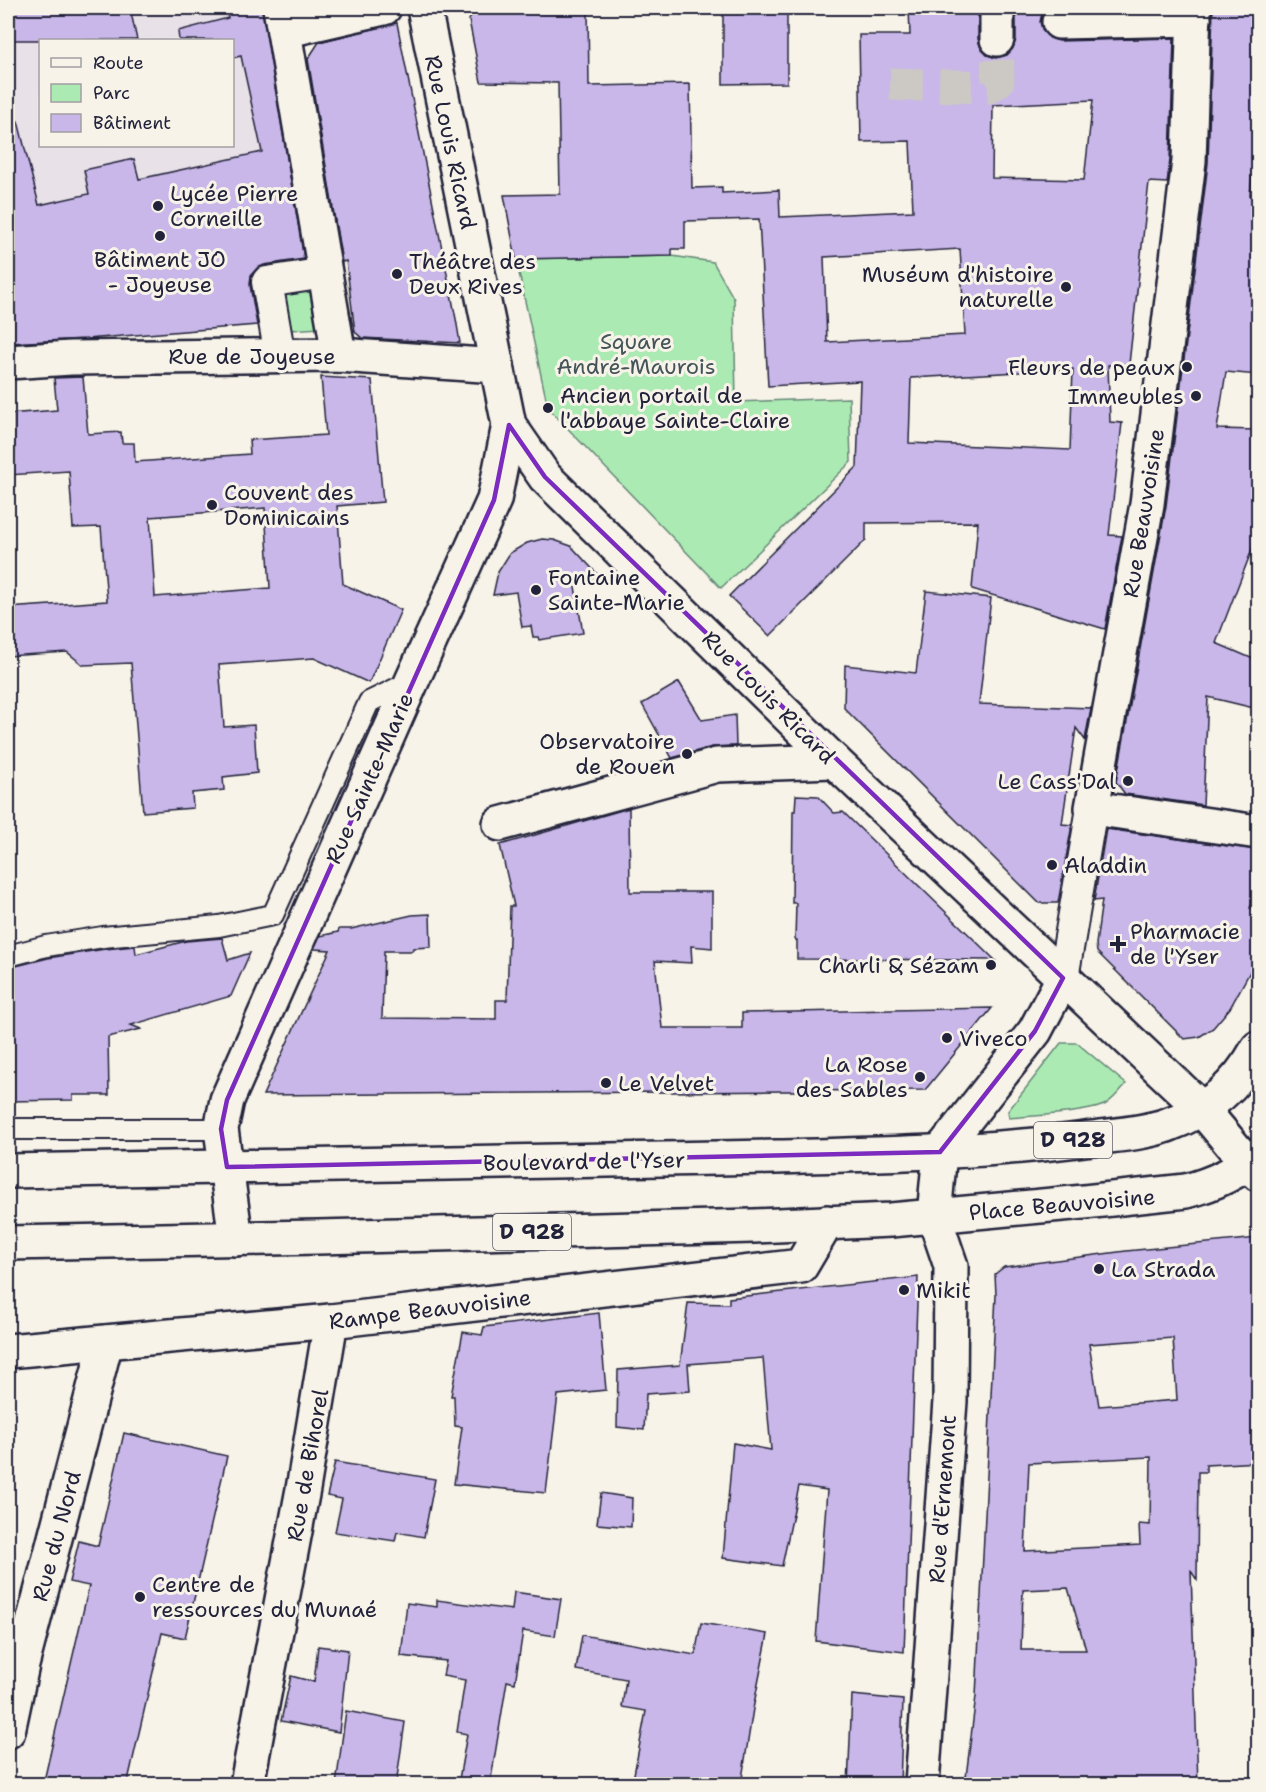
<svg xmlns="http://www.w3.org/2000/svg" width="1266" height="1792" font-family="'Shantell Sans',sans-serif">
<rect width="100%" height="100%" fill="#f7f3e8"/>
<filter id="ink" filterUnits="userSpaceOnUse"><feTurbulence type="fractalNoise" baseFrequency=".0167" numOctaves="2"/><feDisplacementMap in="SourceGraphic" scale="12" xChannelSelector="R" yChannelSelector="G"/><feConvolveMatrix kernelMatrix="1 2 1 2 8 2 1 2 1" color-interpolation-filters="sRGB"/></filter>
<g filter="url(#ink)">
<!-- built -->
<path fill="#e9e1e8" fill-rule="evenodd" d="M8 8H271L318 267 264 325 8 343ZM40 40H232V146H40Z"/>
<!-- green -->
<g fill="#abebb3" stroke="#668677" stroke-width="1.5">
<path d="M672 256 713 262 734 299 736 402 849 398 851 462 721 588 548 408 516 259Z"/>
<path d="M325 273 334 327 276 331 267 282Z"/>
<path d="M1061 1043H1077L1126 1084C1120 1091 1114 1099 1106 1104 1090 1113 1030 1116 1009 1118L1008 1111Z"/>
</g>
<!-- building -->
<g fill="#c8b7e8" stroke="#22223b" stroke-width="1.5" fill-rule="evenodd">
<path d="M8 8H130L137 40H8Z"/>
<path d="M226 8H262L304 259 264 265 257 268 251 275 250 285 257 325 86 339 8 343V122L18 121 39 205 89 194 84 170 134 159 139 179 262 152 241 56 232 58V40H179L178 31 228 18Z"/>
<path d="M486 8H588L589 86 690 84 692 188 722 187V193L779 190 780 217 913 211 910 141 861 142 859 35H910L909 8H978V39L981 48 987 55 996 58 1007 55 1013 48 1016 39V8H1048L1042 14 1040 22 1043 31 1050 38 1059 41 1174 38 1170 160 1167 183 1149 182 1129 364 1108 365 1110 422 1122 423 1109 535 1122 536 1105 629 972 589 978 522 866 523V540L770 636 729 596 857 467 860 381 768 386 759 219 685 221V249H672V256L516 259 504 195 560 194 558 83 481 82 469 20 474 10ZM1093 100 1084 180 992 178 993 105ZM960 249 965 335 827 342 824 257ZM1073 369 1070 450 909 443 911 378Z"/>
<path d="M723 8H776V12H787V83L723 84Z"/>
<path d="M1213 8H1258V117L1250 195H1258V375L1226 372 1217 429 1258 430V534L1216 643 1258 661V709L1208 697 1203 805 1125 794 1116 782 1166 506 1208 163Z"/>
<path d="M397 23 456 319 460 343 362 338 355 332 346 261 342 262 308 59 319 42Z"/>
<path d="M83 377 88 434 121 432 122 443H134L135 462 250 454 249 440 326 435 321 377 372 380 383 502 337 506 343 584 401 610 369 683 314 658 219 665 224 727 254 725 257 773 223 777 224 790 192 793 193 808 143 812 131 663 83 665 67 652 8 656V608L107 601 101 527 73 528 69 471 8 475V414L57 410 54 378ZM265 508 270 588 155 597 150 517Z"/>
<path d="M542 539 554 540 571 546 600 577 574 581 583 633 539 640 538 637H533L531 626 522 627 516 592 493 595 498 572 510 553 527 543Z"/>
<path d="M926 591 991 598 979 704 1091 708 1085 740 1076 728 1062 824 1072 825 1058 903H1039L844 708 845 665 916 673Z"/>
<path d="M679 682 702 720 735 715 736 746 712 747 672 758 642 704Z"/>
<path d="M796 795 818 796 834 813 843 812 995 960 797 959V940H795L796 903H792L793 811H795Z"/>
<path d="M629 808 630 892H712V948L691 946 692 963 655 961 662 1028H742V1013L992 1008 925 1090 263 1095 330 950 314 949 320 936 338 932 339 929H351L412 915 430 914 431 947 413 948 412 951H384L382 1018 496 1019V1000H507L510 906H514L500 845Z"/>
<path d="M1106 829 1258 850V893L1250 908 1258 909V957L1230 1008 1213 1028 1199 1037 1184 1039 1097 952 1096 944 1102 900 1094 901Z"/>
<path d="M222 938 228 960 250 953 231 996 131 1025 141 1029 108 1037 109 1095H73V1100L8 1101V968L48 958 105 949 135 946 136 954 186 941Z"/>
<path d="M1258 1238V1462L1206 1465V1472H1198L1197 1580 1191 1571 1198 1785H965L976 1696 996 1295 995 1274 1004 1267 1126 1251ZM1173 1338 1177 1400 1099 1406 1089 1344ZM1151 1457 1150 1525 1139 1524 1140 1545 1025 1551 1029 1463ZM1068 1588 1086 1650H1021L1023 1590Z"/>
<path d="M918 1277 904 1652 816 1641 827 1490 799 1486 782 1566 723 1558 733 1443 771 1450 763 1358 688 1364 690 1391 646 1394 644 1430 617 1427 618 1370 680 1365 688 1303 729 1304V1298Z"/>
<path d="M599 1313 606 1390 558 1395 546 1493 454 1484 462 1427 455 1426 454 1396H451L463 1332 482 1335 484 1327Z"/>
<path d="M124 1433 227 1456 185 1638 162 1633 127 1785H43L89 1586 69 1582 79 1541 98 1546Z"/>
<path d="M335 1462 435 1479 424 1537 397 1532 395 1541 335 1532 342 1499 327 1496Z"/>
<path d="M601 1493 632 1498 631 1527 597 1524Z"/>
<path d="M514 1592 561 1599 555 1636 523 1631 515 1683 507 1681 490 1785H458L467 1734 457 1732 465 1680 443 1676 446 1661 401 1656 407 1603 437 1607V1600L512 1610Z"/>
<path d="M701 1623 768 1634 753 1709 741 1785H632L646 1711 622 1707 626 1679 576 1670 582 1635 695 1655Z"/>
<path d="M318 1646 348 1650 339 1732 281 1721 291 1676 314 1682Z"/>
<path d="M852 1695 903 1700 900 1785H848Z"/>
<path d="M346 1711 405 1722 396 1785H336Z"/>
</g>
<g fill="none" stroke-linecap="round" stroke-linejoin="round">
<!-- minor-tunnel -->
<path stroke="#ccc9c5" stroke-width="33" stroke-dasharray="33 16" stroke-linecap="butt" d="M890 84 989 87 998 81 997 39"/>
<!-- service casing -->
<g stroke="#22223b" stroke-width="24">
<g id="service">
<path d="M8 956 46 946 103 937 219 926 273 915 369 702 412 681"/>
<path d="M8 1129H221"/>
</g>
</g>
<!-- pedestrian casing -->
<g stroke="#22223b" stroke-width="34">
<g id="pedestrian">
<path d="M280 356 267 282 325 273"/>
<path d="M1063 978 1092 808"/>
</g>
</g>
<!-- minor casing -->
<g stroke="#22223b" stroke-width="38">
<g id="minor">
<path d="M280 8 339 355"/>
<path d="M1194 8 1189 161 1147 504 1092 808 1258 832"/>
<path d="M1059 22 1194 19"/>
<path d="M284 31 384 8"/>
<path d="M997 39V8"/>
<path d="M8 362 71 358 339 355 497 366"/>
<path d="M500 824 717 765 834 761"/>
<path d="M8 1351 331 1321"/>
<path d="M8 1731 22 1665 106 1342"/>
<path d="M922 1784 950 1401 951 1266 934 1216 940 1152 1035 1031 1063 978"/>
</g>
</g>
<!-- tertiary casing -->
<g stroke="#22223b" stroke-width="38">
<g id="tertiary">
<path d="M424 8 509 425 545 477 834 761 1202 1109"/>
<path d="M236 1239 221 1129 227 1100 412 681 494 500 509 425"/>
<path d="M247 1784 303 1489 331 1321 801 1266 827 1222"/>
</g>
</g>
<!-- secondary casing -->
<g stroke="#22223b" stroke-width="38">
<path id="secondary" d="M1202 1109 1248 1164 1258 1174"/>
</g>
<!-- primary casing -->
<g stroke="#22223b" stroke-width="38">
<g id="primary">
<path d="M8 1171C264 1167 520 1163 776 1157 879 1154 982 1153 1085 1139 1112 1135 1142 1134 1167 1125 1209 1110 1237 1086 1258 1048"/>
<path d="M8 1243 318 1237 754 1226 891 1220 1084 1202 1186 1191C1213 1184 1237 1173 1258 1155"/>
</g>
</g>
<!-- service -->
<use href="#service" stroke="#f7f3e8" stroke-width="20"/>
<!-- pedestrian -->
<use href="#pedestrian" stroke="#f7f3e8" stroke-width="30"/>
<!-- minor -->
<use href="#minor" stroke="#f7f3e8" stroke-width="33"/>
<!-- tertiary -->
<use href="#tertiary" stroke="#f7f3e8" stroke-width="33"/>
<!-- secondary -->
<use href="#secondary" stroke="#f7f3e8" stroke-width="33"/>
<!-- primary -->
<use href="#primary" stroke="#f7f3e8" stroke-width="33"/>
</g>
</g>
<!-- marked area -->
<path fill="none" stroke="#7b2cbf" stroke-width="4.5" stroke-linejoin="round" d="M509 425 545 477 1063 978 1035 1031 940 1152 227 1167 221 1129 227 1100 494 500Z"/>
<!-- markers -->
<g fill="#22223b" stroke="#f7f3e8" stroke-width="2">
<circle cx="158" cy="206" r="6"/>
<circle cx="160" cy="236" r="6"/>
<circle cx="397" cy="274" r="6"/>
<circle cx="1066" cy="287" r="6"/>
<circle cx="1187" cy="367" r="6"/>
<circle cx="1196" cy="396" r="6"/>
<circle cx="548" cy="408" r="6"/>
<circle cx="212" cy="505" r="6"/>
<circle cx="536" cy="590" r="6"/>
<circle cx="687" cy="754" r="6"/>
<circle cx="1128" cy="781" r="6"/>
<circle cx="1052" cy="865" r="6"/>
<path d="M1115 935h6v6h6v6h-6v6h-6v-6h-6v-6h6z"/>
<circle cx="991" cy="965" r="6"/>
<circle cx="947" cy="1038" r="6"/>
<circle cx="920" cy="1077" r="6"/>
<circle cx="606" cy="1083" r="6"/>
<circle cx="1099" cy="1269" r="6"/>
<circle cx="904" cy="1290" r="6"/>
<circle cx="140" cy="1597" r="6"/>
</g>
<g text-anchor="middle" stroke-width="6" stroke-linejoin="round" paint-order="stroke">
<!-- shield labels -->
<g fill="#f7f3e8" stroke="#62616f" stroke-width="1.5">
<rect x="1034" y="1122" width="78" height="36" rx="4.5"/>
<rect x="493" y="1214" width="78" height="36" rx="4.5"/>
</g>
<g font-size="21" font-weight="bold" fill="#22223b">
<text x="1073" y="1147">D 928</text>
<text x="532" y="1239">D 928</text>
</g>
<!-- street labels -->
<g font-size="22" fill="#22223b" stroke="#f7f3e8">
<text transform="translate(451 142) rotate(78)" y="8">Rue Louis Ricard</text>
<text x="252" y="364">Rue de Joyeuse</text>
<text transform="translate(1143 513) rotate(-81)" y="8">Rue Beauvoisine</text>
<text transform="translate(769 697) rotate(45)" y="8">Rue Louis Ricard</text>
<text transform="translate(369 778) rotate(-66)" y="8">Rue Sainte-Marie</text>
<text transform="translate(584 1161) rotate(-1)" y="8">Boulevard de l'Yser</text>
<text transform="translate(1062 1204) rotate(-5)" y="8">Place Beauvoisine</text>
<text transform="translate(430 1309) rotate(-7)" y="8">Rampe Beauvoisine</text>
<text transform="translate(307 1465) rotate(-80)" y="8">Rue de Bihorel</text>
<text transform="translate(942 1499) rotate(-86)" y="8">Rue d'Ernemont</text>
<text transform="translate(56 1536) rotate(-75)" y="8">Rue du Nord</text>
</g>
<!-- poi labels -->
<g font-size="22" fill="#22223b" stroke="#f7f3e8" text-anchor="start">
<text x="170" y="201">Lycée Pierre<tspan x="170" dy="25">Corneille</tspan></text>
<text x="160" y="267" text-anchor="middle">Bâtiment JO<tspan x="160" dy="25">- Joyeuse</tspan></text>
<text x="409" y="269">Théâtre des<tspan x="409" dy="25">Deux Rives</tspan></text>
<text x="1054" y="282" text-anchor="end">Muséum d'histoire<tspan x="1054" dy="25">naturelle</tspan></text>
<text x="1175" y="375" text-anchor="end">Fleurs de peaux</text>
<text x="560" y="403">Ancien portail de<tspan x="560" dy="25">l'abbaye Sainte-Claire</tspan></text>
<text x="1184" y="404" text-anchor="end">Immeubles</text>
<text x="224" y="500">Couvent des<tspan x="224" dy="25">Dominicains</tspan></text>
<text x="548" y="585">Fontaine<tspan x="548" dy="25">Sainte-Marie</tspan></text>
<text x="675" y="749" text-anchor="end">Observatoire<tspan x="675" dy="25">de Rouen</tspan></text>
<text x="1116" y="789" text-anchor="end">Le Cass'Dal</text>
<text x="1064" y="873">Aladdin</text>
<text x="1130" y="939">Pharmacie<tspan x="1130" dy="25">de l'Yser</tspan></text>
<text x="979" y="973" text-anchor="end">Charli &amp; Sézam</text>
<text x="959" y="1046">Viveco</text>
<text x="908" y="1072" text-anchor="end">La Rose<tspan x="908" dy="25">des Sables</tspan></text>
<text x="618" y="1091">Le Velvet</text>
<text x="1111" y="1277">La Strada</text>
<text x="916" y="1298">Mikit</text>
<text x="152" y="1592">Centre de<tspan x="152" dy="25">ressources du Munaé</tspan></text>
</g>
<!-- park labels -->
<g font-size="22" fill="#445459" stroke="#f7f3e8">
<text x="636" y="349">Square<tspan x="636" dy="25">André-Maurois</tspan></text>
</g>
</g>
<!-- margin -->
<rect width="1266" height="1792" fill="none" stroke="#f7f3e8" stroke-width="30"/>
<rect x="15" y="15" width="1236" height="1762" fill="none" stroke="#22223b" stroke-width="2" filter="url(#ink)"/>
<!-- legend -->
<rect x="39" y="39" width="195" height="108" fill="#f7f3e8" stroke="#a29fa3" stroke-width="1.5"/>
<rect x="51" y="58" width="30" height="9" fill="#f7f3e8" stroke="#a29fa3" stroke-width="1.5"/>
<text x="93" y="69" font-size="18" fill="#22223b">Route</text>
<rect x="51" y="84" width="30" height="18" fill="#abebb3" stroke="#a29fa3" stroke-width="1.5"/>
<text x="93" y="99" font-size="18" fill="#22223b">Parc</text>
<rect x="51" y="114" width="30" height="18" fill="#c8b7e8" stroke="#a29fa3" stroke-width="1.5"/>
<text x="93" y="129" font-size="18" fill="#22223b">Bâtiment</text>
</svg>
